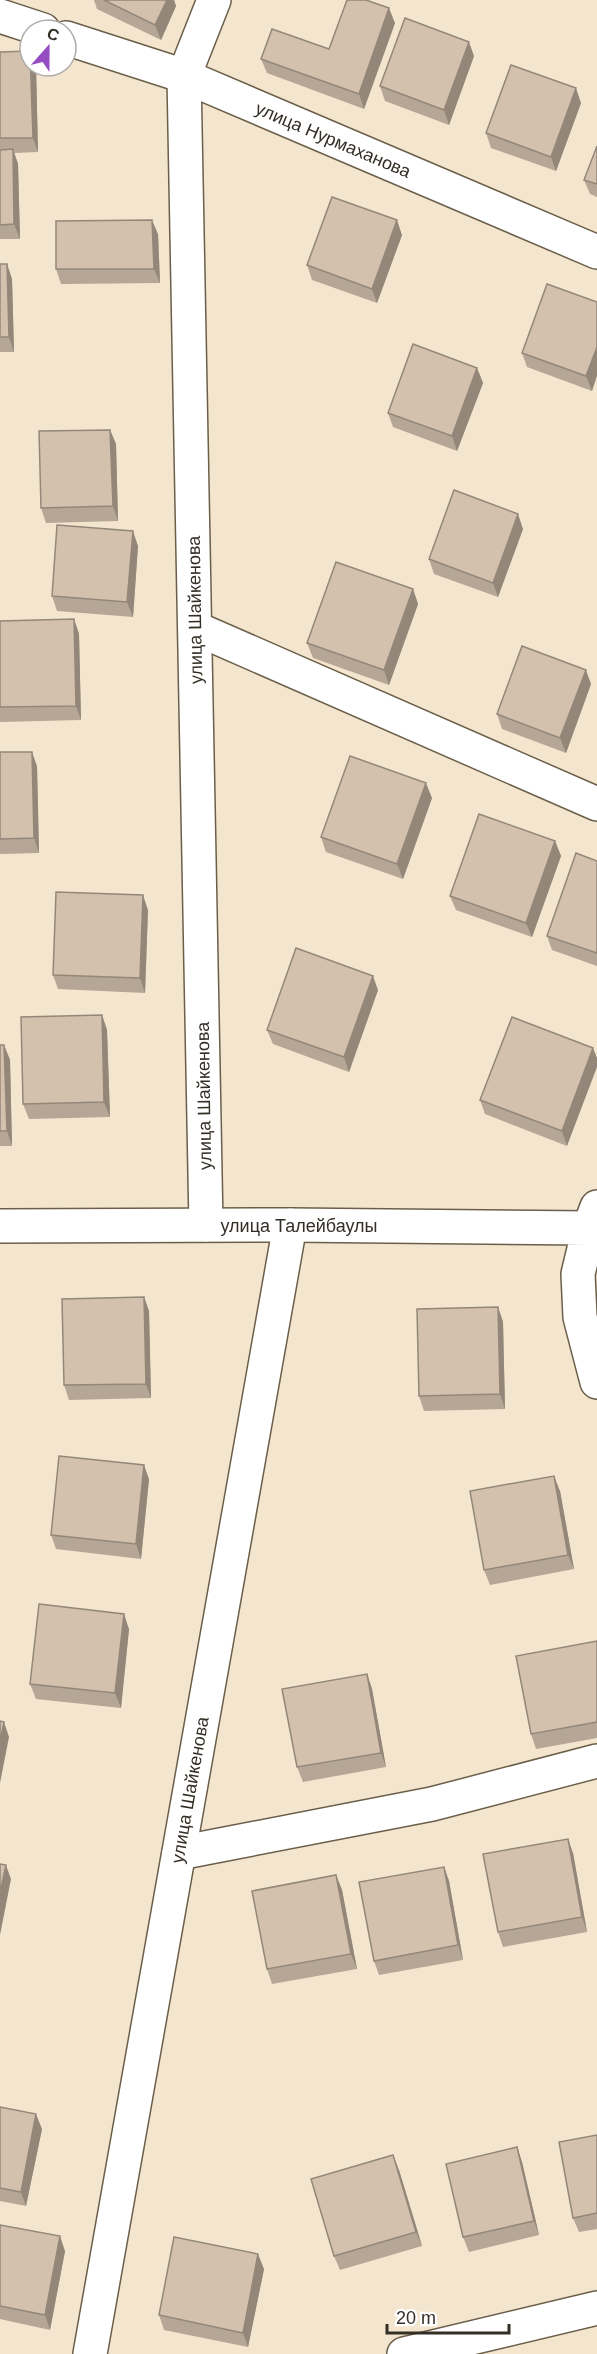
<svg xmlns="http://www.w3.org/2000/svg" width="597" height="2354" font-family="Helvetica,sans-serif">
<rect width="100%" height="100%" fill="#f4e6ce"/>
<g fill="none" stroke-linecap="round" stroke-linejoin="round">
<!-- street casing -->
<g stroke="#6b5f4a" stroke-width="36">
<g id="street">
<path d="M0 16 43 30"/>
<path d="M66 38 184 76 597 252"/>
<path d="M195 628 597 804"/>
<path d="M597 1207 589 1228 597 1229"/>
<path d="M206 1225 184 76 214 0"/>
<path d="M179 1853 432 1804 597 1761"/>
<path d="M90 2354 290 1225"/>
<path d="M404 2354 597 2308"/>
</g>
</g>
<!-- secondary casing -->
<g stroke="#6b5f4a" stroke-width="36">
<path id="secondary" d="M0 1226 290 1225 589 1228 578 1274 580 1317 597 1382"/>
</g>
<!-- street -->
<use href="#street" stroke="#fff" stroke-width="33"/>
<!-- secondary -->
<use href="#secondary" stroke="#fff" stroke-width="33"/>
</g>
<!-- wall -->
<g fill="#b6a695">
<path d="M94 0H174L176 6 161 40 97 9Z"/>
<path d="M395 23 364 109 267 73 261 59 329 49Z"/>
<path d="M0 52 30 66H36L38 152 14 153 18 164 20 239H0Z"/>
<path d="M474 56 449 125 385 101 380 86Z"/>
<path d="M581 103 556 171 491 148 486 133Z"/>
<path d="M597 146V197L590 194 584 180Z"/>
<path d="M158 234 160 283 61 284 56 269Z"/>
<path d="M402 235 377 303 312 280 307 265Z"/>
<path d="M0 264H7L12 279 14 352H0Z"/>
<path d="M597 302 592 391 527 367 522 353Z"/>
<path d="M477 368 483 383 457 451 393 427 388 413Z"/>
<path d="M110 430 116 444 118 521 46 523 41 508Z"/>
<path d="M523 529 498 597 434 574 429 559Z"/>
<path d="M138 546 133 617 57 611 52 596Z"/>
<path d="M413 589 418 604 389 685 313 658 307 643Z"/>
<path d="M74 619 79 634 81 720 0 722V621Z"/>
<path d="M591 684 566 753 502 729 497 714Z"/>
<path d="M0 752 37 766 39 853 0 854Z"/>
<path d="M432 798 403 879 326 852 321 837Z"/>
<path d="M555 841 561 856 532 937 456 910 450 896Z"/>
<path d="M597 861V966L552 950 547 936Z"/>
<path d="M148 910 145 993 58 989 53 975Z"/>
<path d="M378 990 349 1072 273 1044 267 1030Z"/>
<path d="M102 1015 107 1030 110 1117 29 1119 23 1104Z"/>
<path d="M0 1045H4L10 1060 12 1146H0Z"/>
<path d="M593 1048 567 1146 485 1114 480 1100Z"/>
<path d="M144 1297 149 1311 151 1398 69 1400 64 1385Z"/>
<path d="M498 1307 503 1322 505 1409 424 1411 419 1396Z"/>
<path d="M149 1479 141 1559 56 1549 51 1535Z"/>
<path d="M560 1491 574 1569 490 1585 484 1570Z"/>
<path d="M129 1629 121 1708 36 1699 30 1684Z"/>
<path d="M597 1641V1738L536 1749 531 1734Z"/>
<path d="M367 1674 372 1689 386 1767 303 1782 297 1767Z"/>
<path d="M573 1853 587 1932 503 1947 498 1932Z"/>
<path d="M444 1867 449 1881 463 1960 379 1975 374 1961Z"/>
<path d="M336 1875 342 1890 357 1969 272 1984 267 1969Z"/>
<path d="M0 2107 42 2129 26 2206 0 2201Z"/>
<path d="M597 2135V2229L579 2232 573 2218Z"/>
<path d="M517 2147 522 2162 539 2235 469 2252 463 2237Z"/>
<path d="M399 2170 422 2246 340 2270 334 2256Z"/>
<path d="M0 2225 65 2251 50 2330 0 2319Z"/>
<path d="M264 2269 248 2347 164 2330 159 2315Z"/>
</g>
<!-- shaded-wall -->
<g fill="#948779">
<path d="M167 0H174L176 6 161 40 155 25Z"/>
<path d="M389 8 395 23 364 109 359 94Z"/>
<path d="M469 42 474 56 449 125 444 110Z"/>
<path d="M31 66H36L38 152 33 138Z"/>
<path d="M576 88 581 103 556 171 551 157Z"/>
<path d="M13 149 18 164 20 239 14 224Z"/>
<path d="M152 220 158 234 160 283 154 269Z"/>
<path d="M397 220 402 235 377 303 372 289Z"/>
<path d="M7 264 12 279 14 352 9 337Z"/>
<path d="M597 347V376L592 391 586 376Z"/>
<path d="M477 368 483 383 457 451 452 436Z"/>
<path d="M110 430 116 444 118 521 113 506Z"/>
<path d="M518 514 523 529 498 597 493 583Z"/>
<path d="M133 531 138 546 133 617 127 602Z"/>
<path d="M413 589 418 604 389 685 384 670Z"/>
<path d="M74 619 79 634 81 720 76 706Z"/>
<path d="M586 670 591 684 566 753 560 738Z"/>
<path d="M32 752 37 766 39 853 34 838Z"/>
<path d="M426 783 432 798 403 879 397 864Z"/>
<path d="M555 841 561 856 532 937 526 923Z"/>
<path d="M143 895 148 910 145 993 140 978Z"/>
<path d="M373 976 378 990 349 1072 344 1057Z"/>
<path d="M102 1015 107 1030 110 1117 104 1102Z"/>
<path d="M4 1045 10 1060 12 1146 7 1131Z"/>
<path d="M593 1048 597 1058V1067L567 1146 562 1131Z"/>
<path d="M144 1297 149 1311 151 1398 146 1384Z"/>
<path d="M498 1307 503 1322 505 1409 500 1394Z"/>
<path d="M144 1465 149 1479 141 1559 136 1544Z"/>
<path d="M554 1476 560 1491 574 1569 568 1555Z"/>
<path d="M124 1614 129 1629 121 1708 115 1693Z"/>
<path d="M367 1674 372 1689 386 1767 381 1753Z"/>
<path d="M4 1722 9 1737 0 1783V1742Z"/>
<path d="M568 1839 573 1853 587 1932 582 1917Z"/>
<path d="M6 1865 11 1879 0 1935V1893Z"/>
<path d="M444 1867 449 1881 463 1960 458 1945Z"/>
<path d="M336 1875 342 1890 357 1969 351 1954Z"/>
<path d="M36 2114 42 2129 26 2206 21 2192Z"/>
<path d="M517 2147 522 2162 539 2235 534 2221Z"/>
<path d="M393 2155 399 2170 422 2246 416 2232Z"/>
<path d="M60 2236 65 2251 50 2330 45 2315Z"/>
<path d="M258 2254 264 2269 248 2347 243 2333Z"/>
</g>
<!-- building -->
<g fill="#d4c1ad" stroke="#948779" stroke-width="1.5">
<path d="M104 0H167L155 25Z"/>
<path d="M347 0H366L389 8 359 94 261 59 272 29 329 49Z"/>
<path d="M405 18 469 42 444 110 380 86Z"/>
<path d="M30 51 33 138H0V52Z"/>
<path d="M511 65 576 88 551 157 486 133Z"/>
<path d="M597 146V184L584 180Z"/>
<path d="M13 149 14 224 0 225V150Z"/>
<path d="M332 197 397 220 372 289 307 265Z"/>
<path d="M152 220 154 269H56V221Z"/>
<path d="M0 264H7L9 337H0Z"/>
<path d="M547 284 597 302V347L586 376 522 353Z"/>
<path d="M413 344 477 368 452 436 388 413Z"/>
<path d="M110 430 113 506 41 508 39 431Z"/>
<path d="M454 490 518 514 493 583 429 559Z"/>
<path d="M57 525 133 531 127 602 52 596Z"/>
<path d="M336 562 413 589 384 670 307 643Z"/>
<path d="M74 619 76 706 0 707V621Z"/>
<path d="M522 646 586 670 560 738 497 714Z"/>
<path d="M0 752H32L34 838 0 839Z"/>
<path d="M350 756 426 783 397 864 321 837Z"/>
<path d="M479 814 555 841 526 923 450 896Z"/>
<path d="M576 853 597 861V953L547 936Z"/>
<path d="M56 892 143 895 140 978 53 975Z"/>
<path d="M296 948 373 976 344 1057 267 1030Z"/>
<path d="M102 1015 104 1102 23 1104 21 1017Z"/>
<path d="M512 1017 593 1048 562 1131 480 1100Z"/>
<path d="M0 1045H4L7 1131H0Z"/>
<path d="M144 1297 146 1384 64 1385 62 1299Z"/>
<path d="M498 1307 500 1394 419 1396 417 1309Z"/>
<path d="M59 1456 144 1465 136 1544 51 1535Z"/>
<path d="M554 1476 568 1555 484 1570 470 1491Z"/>
<path d="M39 1604 124 1614 115 1693 30 1684Z"/>
<path d="M597 1641V1722L531 1734 516 1656Z"/>
<path d="M367 1674 381 1753 297 1767 282 1689Z"/>
<path d="M0 1721 4 1722 0 1742Z"/>
<path d="M568 1839 582 1917 498 1932 483 1854Z"/>
<path d="M0 1864 6 1865 0 1893Z"/>
<path d="M444 1867 458 1945 374 1961 359 1882Z"/>
<path d="M336 1875 351 1954 267 1969 252 1891Z"/>
<path d="M0 2107 36 2114 21 2192 0 2188Z"/>
<path d="M597 2135V2213L573 2218 559 2142Z"/>
<path d="M517 2147 534 2221 463 2237 446 2164Z"/>
<path d="M393 2155 416 2232 334 2256 311 2179Z"/>
<path d="M0 2225 60 2236 45 2315 0 2306Z"/>
<path d="M174 2237 258 2254 243 2333 159 2315Z"/>
</g>
<g text-anchor="middle" stroke-width="4.5" stroke-linejoin="round" paint-order="stroke">
<!-- street labels -->
<g font-size="18" fill="#342f26" stroke="#fff">
<text transform="translate(333 140) rotate(23)" y="6">улица Нурмаханова</text>
<text transform="translate(195 610) rotate(-91)" y="6">улица Шайкенова</text>
<text transform="translate(204 1096) rotate(-91)" y="6">улица Шайкенова</text>
<text x="299" y="1232">улица Талейбаулы</text>
<text transform="translate(190 1790) rotate(-80)" y="6">улица Шайкенова</text>
</g>
</g>
<!-- north arrow -->
<g transform="translate(48 48) rotate(21)"><circle r="28" fill="#ffffff" stroke="#aeaca8" stroke-width="1.5"/>
<path d="M0-4.5L10 22L0 15L-10 22Z" fill="#944ec2"/>
<text y="-9" font-size="16" font-weight="bold" text-anchor="middle" fill="#342f26">С</text>
</g>
<!-- scale -->
<path d="M387 2324v9h122v-9" fill="none" stroke="#342f26" stroke-width="3"/>
<text x="396" y="2324" font-size="18" fill="#342f26" stroke="#ffffff" stroke-width="4.5" paint-order="stroke">20 m</text>
</svg>
